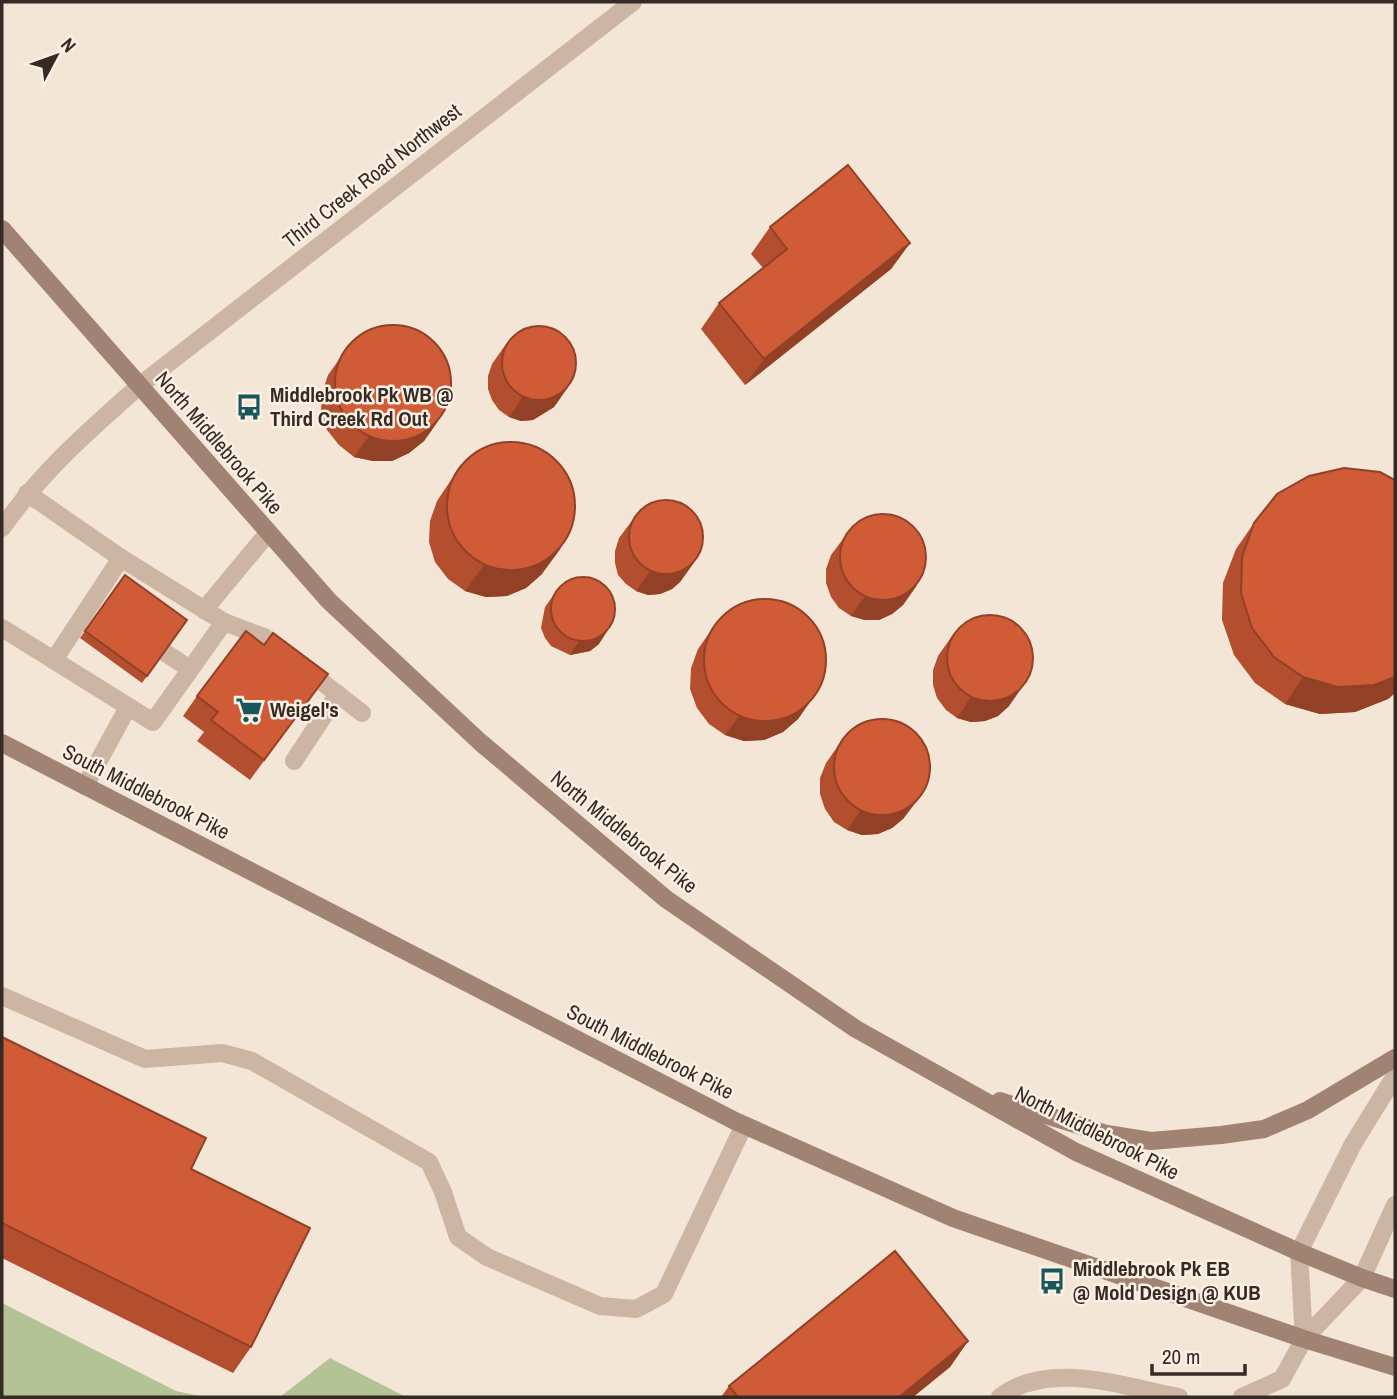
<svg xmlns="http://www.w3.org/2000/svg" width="1397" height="1399" font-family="'Archivo Narrow',sans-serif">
<rect width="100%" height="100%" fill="#f3e6d7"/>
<!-- green -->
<g fill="#b4c396">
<path d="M2 1303 176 1391 204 1397H2Z"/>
<path d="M330 1358 406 1397H280Z"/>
</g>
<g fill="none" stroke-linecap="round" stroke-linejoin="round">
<!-- lane -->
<g stroke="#ccb5a2" stroke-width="18">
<path d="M204 610 268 533"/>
<path d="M224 622 264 637 362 713"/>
<path d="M2 628 153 722 224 622 121 558 27 493"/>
<path d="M164 652 190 669"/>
<path d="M54 660 121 558"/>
<path d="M294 761 338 694"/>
<path d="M85 786 128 707"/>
<path d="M2 996 145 1059 222 1053 252 1061 429 1162 443 1192 458 1237 487 1257 600 1306 636 1309 664 1294 744 1125"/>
<path d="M1304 1339 1299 1252 1353 1144 1395 1076"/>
<path d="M1000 1397C1049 1359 1124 1387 1179 1397"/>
<path d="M1242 1397 1282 1379 1304 1339 1362 1278 1395 1205"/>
</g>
<!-- street -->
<path stroke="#ccb5a2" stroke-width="18" d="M2 528C43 470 86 433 139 386L633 2"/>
<!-- secondary -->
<g stroke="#a08373" stroke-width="18">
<path d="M2 229 329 601 480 742 666 899 856 1029 1076 1152 1299 1252 1362 1278 1395 1289"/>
<path d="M2 743 735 1121 953 1218 1304 1339 1395 1367"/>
<path d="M1000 1101 1107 1134 1151 1141 1221 1135 1264 1129 1308 1110 1395 1058"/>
</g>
</g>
<!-- wall -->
<g fill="#b34f2f">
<path d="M770 227 910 243 891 269 745 385 701 329 719 303 763 268 751 254Z"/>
<path d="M506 344 568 387 554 407 533 420 521 421 509 417 499 410 492 400 488 389V376L492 364Z"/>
<path d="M343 354 438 421 424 441 409 453 392 461H373L354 457 339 445 327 430 321 412 322 393 328 375Z"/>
<path d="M455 474 542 574 526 588 507 596 486 597 465 591 448 579 435 562 429 542 430 521 437 501Z"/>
<path d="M1395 480V693L1388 699 1355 712 1320 714 1285 704 1255 683 1234 655 1222 620 1223 583 1236 549 1254 523Z"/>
<path d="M634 518 695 561 680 582 672 589 660 594 648 595 636 591 626 584 618 575 615 563V551L619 538Z"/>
<path d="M846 535 917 585 903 605 892 614 879 620H865L851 616 839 608 831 597 826 583V569L831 555Z"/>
<path d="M125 575 187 620 142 683 80 638Z"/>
<path d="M555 593 599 644 590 651 570 655 551 646 545 638 541 628 545 607Z"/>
<path d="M712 629 812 699 798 719 783 732 764 740 744 741 725 735 709 724 697 708 690 689 691 668 698 649Z"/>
<path d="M952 636 1009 706 998 716 985 721 971 722 957 718 946 710 937 698 933 685V670L938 656Z"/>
<path d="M313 694 250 780 197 741 204 732 183 716 197 696Z"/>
<path d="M840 743 904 818 892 828 878 834 862 835 847 830 834 822 825 809 820 794V778L826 763Z"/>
<path d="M2 1037 191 1169 251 1347 233 1373 2 1258Z"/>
<path d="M968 1341 950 1367 913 1397H721L729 1386Z"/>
</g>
<!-- shaded-wall -->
<g fill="#924026">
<path d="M910 243 891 269 745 385 764 359Z"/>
<path d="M568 387 554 407 533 420 521 421 509 417 523 397Z"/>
<path d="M438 421 424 441 409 453 392 461H373L354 457 369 436Z"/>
<path d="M561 548 542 574 526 588 507 596 486 597 465 591 484 565Z"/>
<path d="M695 561 680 582 672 589 660 594 648 595 636 591 650 571Z"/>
<path d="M917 585 903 605 892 614 879 620H865L851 616 865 596Z"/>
<path d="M608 630 599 644 590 651 570 655 579 641Z"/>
<path d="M1303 677H1395V693L1388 699 1355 712 1320 714 1285 704Z"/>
<path d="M1023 686 1009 706 998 716 985 721 971 722 957 718 971 697Z"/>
<path d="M812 699 798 719 783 732 764 740 744 741 725 735 740 715Z"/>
<path d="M919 798 904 818 892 828 878 834 862 835 847 830 861 810Z"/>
<path d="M968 1341 950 1367 913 1397H899Z"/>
</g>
<!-- building -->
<g fill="#d05c37" stroke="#924026" stroke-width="2">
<path d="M848 165 910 243 764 359 719 303 787 249 770 227Z"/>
<circle cx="393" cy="383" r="58"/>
<circle cx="539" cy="363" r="37"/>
<circle cx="511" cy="506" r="64"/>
<path d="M1344 468 1380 472 1395 480V677L1374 685 1338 687 1303 677 1274 657 1252 628 1241 593 1242 557 1254 523 1277 494 1309 476Z"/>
<circle cx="666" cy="537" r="37"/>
<circle cx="883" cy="557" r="43"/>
<path d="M125 575 187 620 147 676 85 631Z"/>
<circle cx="583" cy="609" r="32"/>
<circle cx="765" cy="660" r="61"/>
<circle cx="990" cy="658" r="43"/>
<path d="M246 631 264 645 273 633 328 674 264 760 211 720 218 712 197 696Z"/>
<circle cx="882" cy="767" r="48"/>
<path d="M2 1037 206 1138 191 1169 310 1228 251 1347 2 1223Z"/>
<path d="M895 1251 968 1341 899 1397H738L729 1386Z"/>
</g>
<!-- icons -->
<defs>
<g id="bus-bare" transform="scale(2.1)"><path d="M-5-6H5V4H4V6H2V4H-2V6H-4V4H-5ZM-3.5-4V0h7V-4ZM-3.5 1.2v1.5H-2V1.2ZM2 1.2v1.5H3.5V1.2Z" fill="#17565a" stroke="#fbf0e3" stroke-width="2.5" paint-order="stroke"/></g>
<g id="supermarket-bare" transform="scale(2.1)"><path d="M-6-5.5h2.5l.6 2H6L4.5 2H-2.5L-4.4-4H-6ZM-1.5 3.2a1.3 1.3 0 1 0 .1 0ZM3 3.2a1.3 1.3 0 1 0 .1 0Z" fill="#17565a" stroke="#fbf0e3" stroke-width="2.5" paint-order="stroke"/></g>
</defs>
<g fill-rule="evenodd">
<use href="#bus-bare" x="249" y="407"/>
<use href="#supermarket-bare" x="249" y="710"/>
<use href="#bus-bare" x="1052" y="1281"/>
</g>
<g text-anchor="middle" stroke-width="5" stroke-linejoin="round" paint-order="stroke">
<!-- street labels -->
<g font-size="21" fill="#362a25" stroke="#fbf0e3">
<text transform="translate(372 176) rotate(-38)" y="7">Third Creek Road Northwest</text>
<text transform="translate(219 443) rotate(49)" y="7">North Middlebrook Pike</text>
<text transform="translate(146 792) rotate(27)" y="7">South Middlebrook Pike</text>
<text transform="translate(624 832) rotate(39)" y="7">North Middlebrook Pike</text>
<text transform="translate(650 1052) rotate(27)" y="7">South Middlebrook Pike</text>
<text transform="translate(1097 1133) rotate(27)" y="7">North Middlebrook Pike</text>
</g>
<!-- poi labels -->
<g font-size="21" font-weight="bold" fill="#362a25" stroke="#fbf0e3" text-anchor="start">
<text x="270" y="402">Middlebrook Pk WB @<tspan x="270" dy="24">Third Creek Rd Out</tspan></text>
<text x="270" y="717">Weigel's</text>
<text x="1073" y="1276">Middlebrook Pk EB<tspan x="1073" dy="24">@ Mold Design @ KUB</tspan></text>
</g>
</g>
<!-- border -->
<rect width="1397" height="1399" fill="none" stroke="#362a25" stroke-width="7"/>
<!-- north arrow -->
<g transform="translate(56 56) rotate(49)" stroke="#fbf0e3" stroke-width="5" paint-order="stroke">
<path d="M0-5L12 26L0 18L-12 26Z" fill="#362a25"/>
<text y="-10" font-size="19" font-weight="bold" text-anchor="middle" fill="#362a25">N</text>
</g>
<!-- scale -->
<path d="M1152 1364v10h93v-10" fill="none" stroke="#362a25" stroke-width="3.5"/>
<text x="1162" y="1364" font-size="21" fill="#362a25" stroke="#fbf0e3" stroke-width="5" paint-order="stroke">20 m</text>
</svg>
